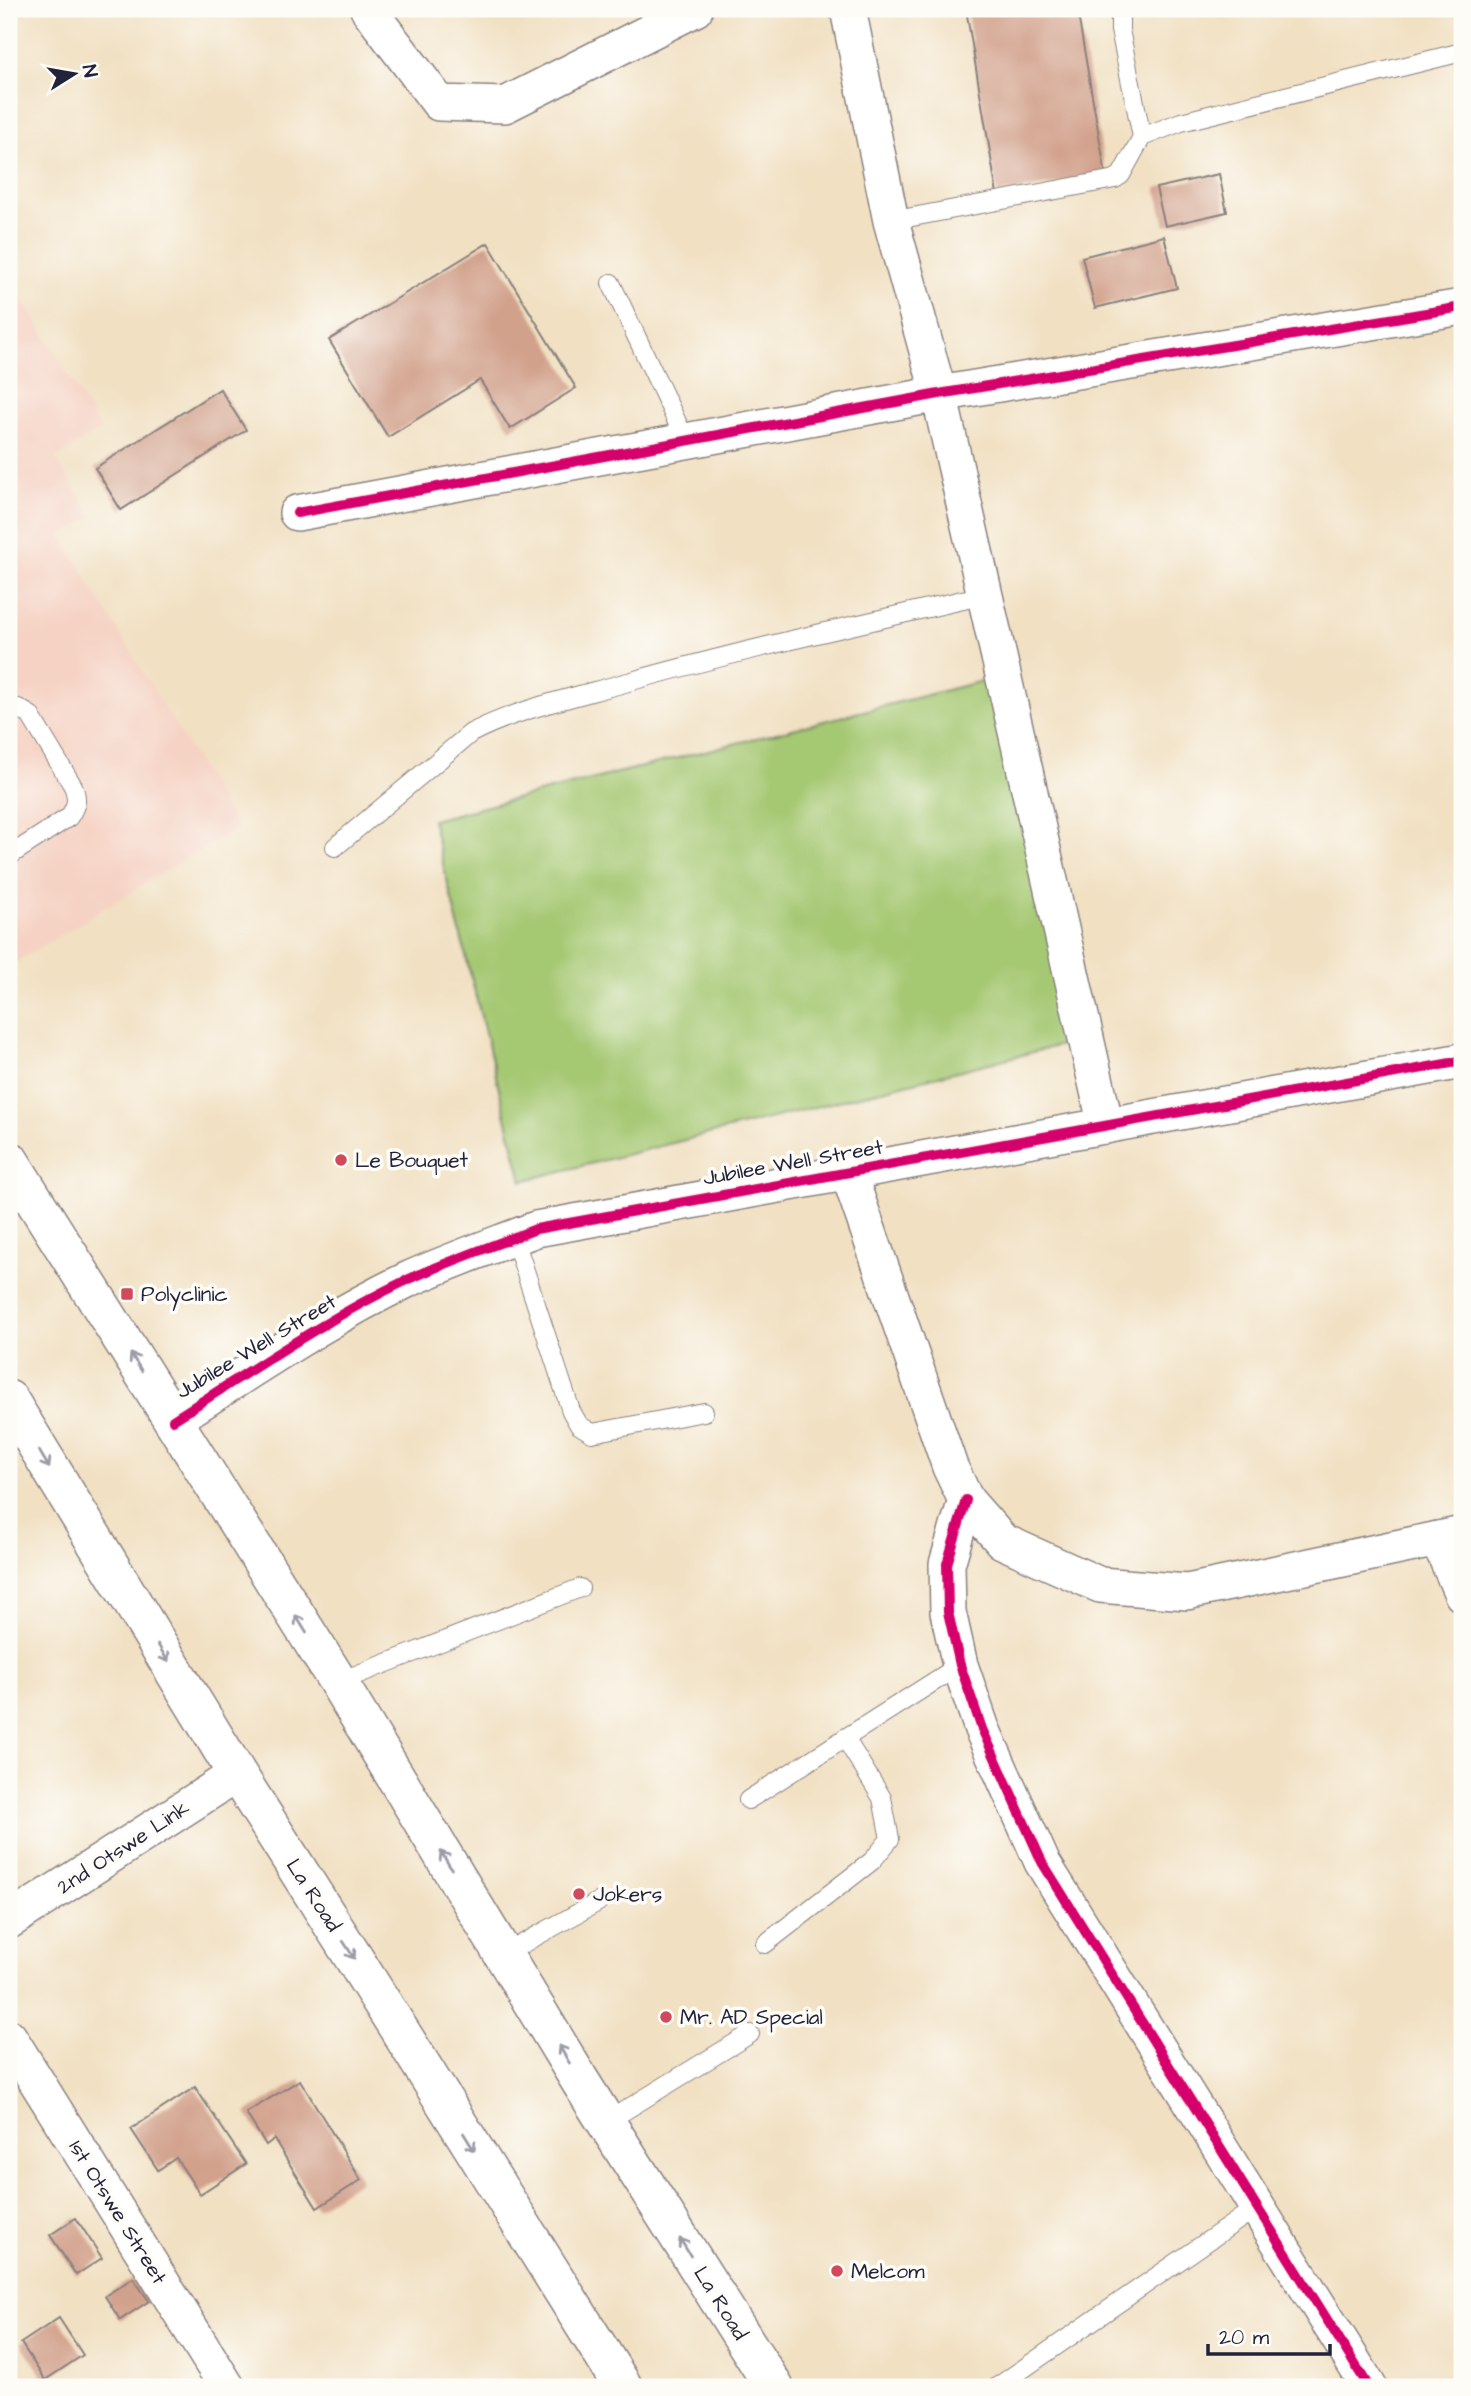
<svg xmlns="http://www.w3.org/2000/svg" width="1471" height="2396" font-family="'Architects Daughter',sans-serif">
<rect width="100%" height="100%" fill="#fdfcf7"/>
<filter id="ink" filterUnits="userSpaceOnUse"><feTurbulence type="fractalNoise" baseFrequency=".0143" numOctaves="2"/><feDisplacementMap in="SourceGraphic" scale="14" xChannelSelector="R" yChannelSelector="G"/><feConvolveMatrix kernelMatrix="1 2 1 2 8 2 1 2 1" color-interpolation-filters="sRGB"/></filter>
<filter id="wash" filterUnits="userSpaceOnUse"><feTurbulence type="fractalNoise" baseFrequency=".00686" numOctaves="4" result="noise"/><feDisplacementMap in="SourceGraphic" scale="28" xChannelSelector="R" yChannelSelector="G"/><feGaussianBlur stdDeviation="1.57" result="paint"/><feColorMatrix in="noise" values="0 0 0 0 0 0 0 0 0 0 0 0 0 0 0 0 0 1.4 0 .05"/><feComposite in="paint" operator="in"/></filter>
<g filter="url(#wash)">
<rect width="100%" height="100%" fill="#f1e0c2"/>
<!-- built -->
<path fill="#f5d2c3" d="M9 276 101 430 56 458 92 517 61 536 237 828 9 966Z"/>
<!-- green -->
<path fill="#a5c872" stroke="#647556" stroke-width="2" d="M986 680 1077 1041 522 1181 432 820Z"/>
<g id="blocks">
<!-- building -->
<g fill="#d2a18c">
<path d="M966 9H1077L1106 176 997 194Z"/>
<path d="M1219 174 1227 212 1165 226 1156 188Z"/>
<path d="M1164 236 1177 288 1095 308 1082 257Z"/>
<path d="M488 243 576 388 510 429 480 380 388 437 329 340Z"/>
<path d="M220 389 246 430 121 510 95 468Z"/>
<path d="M300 2080 361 2180 317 2208 274 2139 266 2145 246 2113Z"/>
<path d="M195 2087 246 2164 200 2194 176 2158 158 2170 131 2129Z"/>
<path d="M76 2218 102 2258 76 2275 50 2235Z"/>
<path d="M133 2278 149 2301 120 2320 105 2296Z"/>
<path d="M59 2318 83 2355 45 2380 21 2343Z"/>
</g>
</g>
</g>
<g filter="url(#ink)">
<use href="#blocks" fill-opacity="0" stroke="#8a817e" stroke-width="2"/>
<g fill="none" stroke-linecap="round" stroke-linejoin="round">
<!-- lane casing -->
<g stroke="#8a817e" stroke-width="20">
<g id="lane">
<path d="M1120 9V30L1142 137"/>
<path d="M891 221 1115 179 1121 175 1142 137 1181 122 1462 52"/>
<path d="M611 283 686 441"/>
<path d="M9 711 18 708 30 715 73 786C78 799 77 805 69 817L9 856"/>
<path d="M335 847 471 733C520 708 575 697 628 682 746 649 865 623 984 595"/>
<path d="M514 1237 571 1411 579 1425 592 1433 704 1412"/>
<path d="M338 1682 580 1588"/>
<path d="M748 1800 960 1665"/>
<path d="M765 1944 872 1861 890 1839 882 1798 845 1738"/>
<path d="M504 1954 598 1902"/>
<path d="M606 2122 750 2034"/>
<path d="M997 2387 1257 2207"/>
</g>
</g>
<!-- street casing -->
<g stroke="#8a817e" stroke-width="38">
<g id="street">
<path d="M368 9 439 103 505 105 695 9"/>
<path d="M848 9 891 221 939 394 1106 1126"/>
<path d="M297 513 939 394 1462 307"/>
<path d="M848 1172 950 1467 966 1500 1002 1541 1100 1585 1187 1592 1462 1534"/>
<path d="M173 1420C249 1372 325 1319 407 1280 449 1261 492 1246 536 1229L1462 1061"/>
<path d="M966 1500 947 1564 948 1612 960 1665 982 1729 1042 1862 1369 2387"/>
<path d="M1438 1539 1462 1594"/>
<path d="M9 1921 237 1774"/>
<path d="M9 2037 227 2387"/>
</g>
</g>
<!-- primary casing -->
<g stroke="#8a817e" stroke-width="41">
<g id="primary">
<path d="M9 1160 338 1682 580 2081 774 2387"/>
<path d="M9 1400 237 1774 400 2031 623 2387"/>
</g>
</g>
<!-- lane -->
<use href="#lane" stroke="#fff" stroke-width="18"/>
<!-- street -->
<use href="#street" stroke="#fff" stroke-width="35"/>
<!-- primary -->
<use href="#primary" stroke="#fff" stroke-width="38"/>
<!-- cycleway casing -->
<g stroke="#fdfcf7" stroke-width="15">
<g id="cycleway">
<path d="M297 513 939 394 1462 307"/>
<path d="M173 1420C249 1372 325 1319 407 1280 449 1261 492 1246 536 1229L1462 1061"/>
<path d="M966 1500 947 1564 948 1612 960 1665 982 1729 1042 1862 1369 2387"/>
</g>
</g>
<!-- cycleway -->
<use href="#cycleway" stroke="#d6006c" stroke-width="10"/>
</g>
<!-- one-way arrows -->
<defs><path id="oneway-shaft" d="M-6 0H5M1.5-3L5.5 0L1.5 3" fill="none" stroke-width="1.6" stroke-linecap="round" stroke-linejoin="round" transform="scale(1.75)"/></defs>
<g stroke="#9c9ca7">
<use href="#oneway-shaft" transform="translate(136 1362) rotate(-122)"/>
<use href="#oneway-shaft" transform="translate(44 1459) rotate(59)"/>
<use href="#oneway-shaft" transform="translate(301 1624) rotate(-122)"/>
<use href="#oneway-shaft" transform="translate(163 1653) rotate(59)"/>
<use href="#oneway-shaft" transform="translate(446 1860) rotate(-121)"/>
<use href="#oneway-shaft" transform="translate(349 1950) rotate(57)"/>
<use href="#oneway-shaft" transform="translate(564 2054) rotate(-121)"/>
<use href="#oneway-shaft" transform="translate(469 2142) rotate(58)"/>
<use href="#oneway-shaft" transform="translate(685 2247) rotate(-122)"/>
</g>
</g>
<!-- markers -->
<g fill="#d1495b" stroke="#fdfcf7" stroke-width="2.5">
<circle cx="341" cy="1160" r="7"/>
<rect x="120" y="1287" width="14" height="14" rx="3.5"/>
<circle cx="579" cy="1894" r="7"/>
<circle cx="666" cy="2017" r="7"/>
<circle cx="837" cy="2271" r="7"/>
</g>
<g text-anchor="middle" stroke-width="7" stroke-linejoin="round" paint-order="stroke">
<!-- poi labels -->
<g font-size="21" fill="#22223b" stroke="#fdfcf7" text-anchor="start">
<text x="355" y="1167">Le Bouquet</text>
<text x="141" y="1301">Polyclinic</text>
<text x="593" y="1901">Jokers</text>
<text x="680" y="2024">Mr. AD Special</text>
<text x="851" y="2278">Melcom</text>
</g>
<!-- street labels -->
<g font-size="21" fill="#22223b" stroke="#fdfcf7">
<text transform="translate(793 1162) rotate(-10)" y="7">Jubilee Well Street</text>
<text transform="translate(256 1346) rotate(-31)" y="7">Jubilee Well Street</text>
<text transform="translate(123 1847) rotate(-33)" y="7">2nd Otswe Link</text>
<text transform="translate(314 1895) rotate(57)" y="7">La Road</text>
<text transform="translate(118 2212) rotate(58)" y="7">1st Otswe Street</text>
<text transform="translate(721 2303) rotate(58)" y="7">La Road</text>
</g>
</g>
<!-- margin -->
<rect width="1471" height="2396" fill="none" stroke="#fdfcf7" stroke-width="35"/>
<!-- north arrow -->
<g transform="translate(74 74) rotate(79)" stroke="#fdfcf7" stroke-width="5" paint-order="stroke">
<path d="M0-5L12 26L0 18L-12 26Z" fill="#22223b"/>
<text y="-10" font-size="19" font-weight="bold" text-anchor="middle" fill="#22223b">N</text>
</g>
<!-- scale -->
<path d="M1208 2344v10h122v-10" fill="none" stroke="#22223b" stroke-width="3.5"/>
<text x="1219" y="2344" font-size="21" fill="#22223b" stroke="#fdfcf7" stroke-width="5" paint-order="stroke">20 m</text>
</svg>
